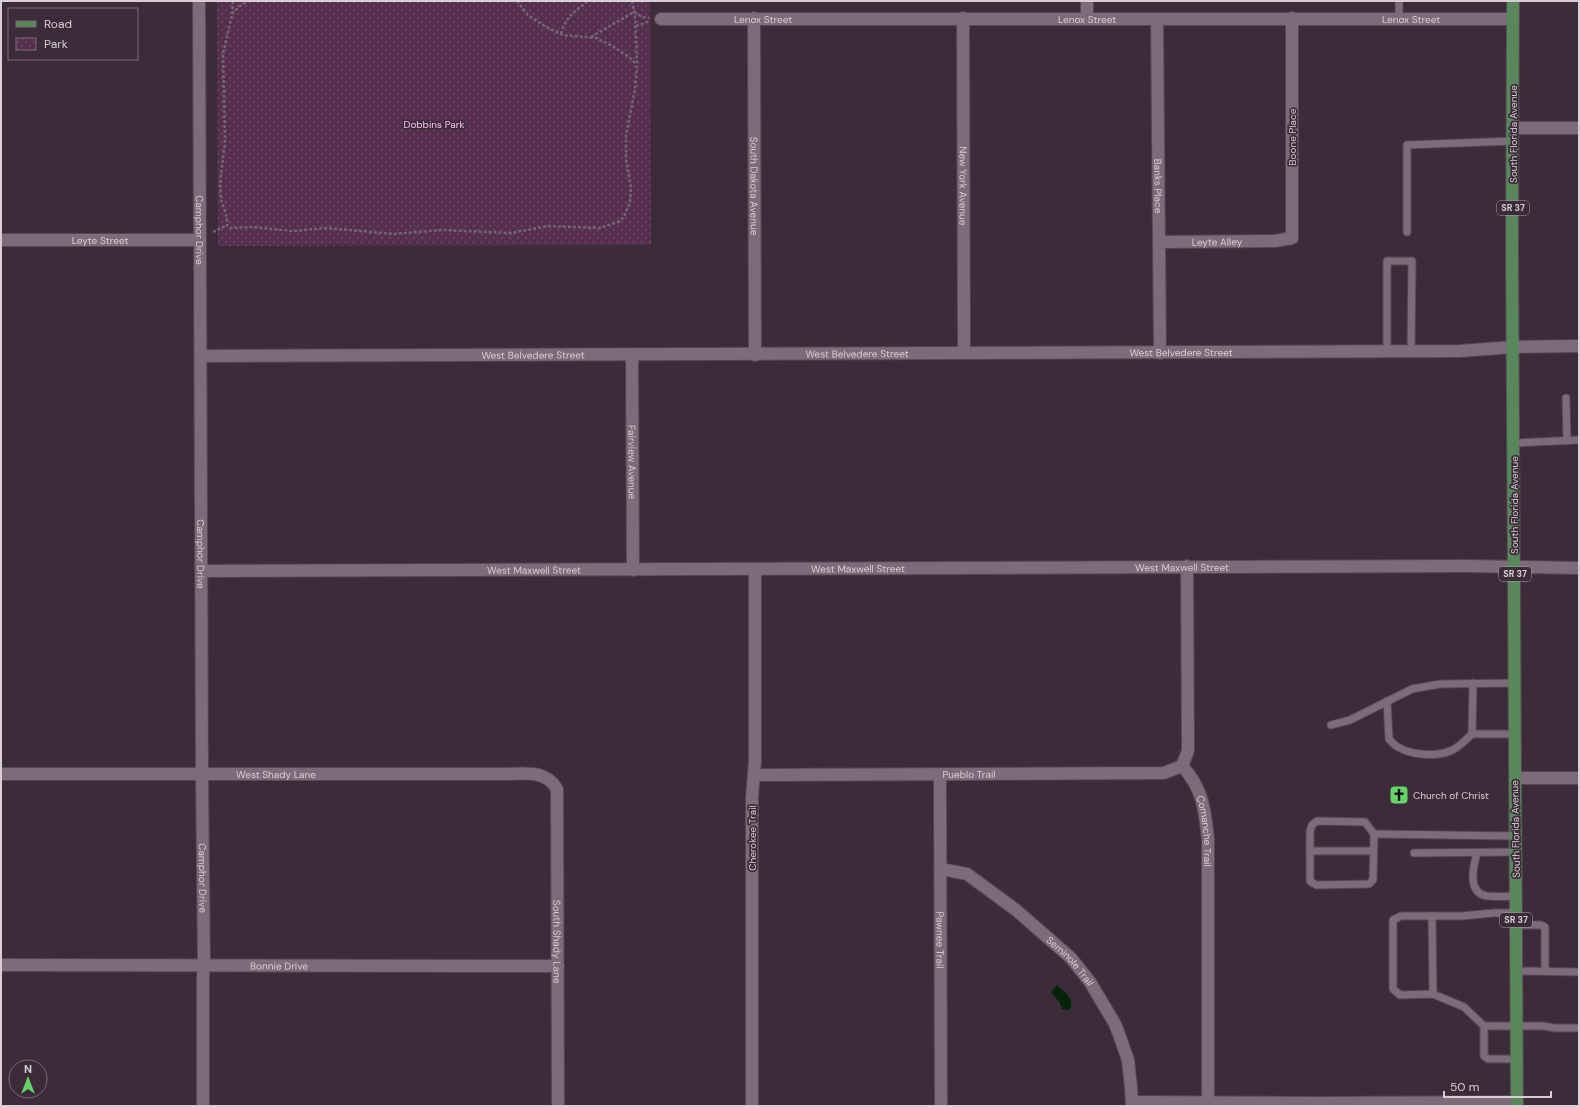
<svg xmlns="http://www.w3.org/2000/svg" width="1580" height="1107" font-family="'DM Sans',sans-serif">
<defs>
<pattern id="park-dots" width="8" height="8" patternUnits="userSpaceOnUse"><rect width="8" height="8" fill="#562f4f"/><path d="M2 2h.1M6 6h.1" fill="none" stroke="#6e4c68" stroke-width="1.8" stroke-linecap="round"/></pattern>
</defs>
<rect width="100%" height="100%" fill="#3c2c39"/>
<!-- park -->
<path fill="url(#park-dots)" d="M217 1H650L651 245 218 246Z"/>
<!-- water -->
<path fill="#042507" d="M1057 985C1065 992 1075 999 1070 1010L1062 1009 1060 1003 1051 992Z"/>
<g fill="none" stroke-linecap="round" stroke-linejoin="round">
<!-- service casing -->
<g stroke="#564853" stroke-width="9">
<g id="service">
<path d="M1399 1V19"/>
<path d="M1407 232V145L1513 141"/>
<path d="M1387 352V261H1412L1411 351"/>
<path d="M1566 398 1567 441"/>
<path d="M1514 443 1579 440"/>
<path d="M1387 701 1389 739C1391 741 1394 745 1398 747 1411 755 1436 757 1450 751 1459 748 1465 740 1472 734H1515"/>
<path d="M1331 725 1350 720 1412 689 1440 684 1515 683"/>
<path d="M1472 734 1473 683"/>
<path d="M1317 821 1365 822 1374 834 1373 880 1369 884 1316 885 1310 881V831L1312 825Z"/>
<path d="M1374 834 1515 836"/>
<path d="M1310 851H1373"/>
<path d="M1414 853 1516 852"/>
<path d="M1477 853C1473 867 1467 893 1487 896 1496 897 1507 896 1516 896"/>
<path d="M1432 916 1433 994"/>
<path d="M1516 925H1541L1545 927V971"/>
<path d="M1517 971 1579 972"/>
<path d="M1484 1026 1464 1007 1433 994 1400 995 1393 989V920L1401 916H1462L1493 913H1516"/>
<path d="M1517 1059H1488L1484 1056V1026H1542L1555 1028H1579"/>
</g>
</g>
<!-- minor casing -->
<g stroke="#564853" stroke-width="14">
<g id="minor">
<path id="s1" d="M199 1 202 775 204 966 203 977V1106"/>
<path d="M1087 1V18"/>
<path id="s2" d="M754 18 755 355"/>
<path id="s3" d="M963 18 964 353"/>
<path id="s4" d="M661 19H1513"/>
<path id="s5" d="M1157 19 1160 353"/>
<path d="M1513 128H1579"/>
<path id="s6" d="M1 240H199"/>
<path id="s7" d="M1159 242 1275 241 1292 238V18"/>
<path id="s8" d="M632 355 633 570"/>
<path id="s9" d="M201 356 1459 351 1514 347 1579 346"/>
<path id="s10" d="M202 571 1466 566 1579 568"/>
<path id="s11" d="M1182 766C1203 788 1205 811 1208 839V1102"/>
<path d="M1182 766 1188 751 1187 566"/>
<path id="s12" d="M1 774H504C524 774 545 769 557 789L558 1106"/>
<path id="s13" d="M940 774 941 1106"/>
<path id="s14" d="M754 775 1164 773 1182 766"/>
<path d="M1515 778H1579"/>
<path id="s15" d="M941 869 967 874 1016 910 1071 958 1090 982 1115 1024 1120 1037 1128 1060 1131 1087 1132 1106"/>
<path id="s16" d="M1 965 558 966"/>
<path d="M1132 1102 1321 1103 1517 1102"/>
<path d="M752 1106V797L755 761V569"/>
</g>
</g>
<!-- primary casing -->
<g stroke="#564853" stroke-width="14">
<path id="primary" d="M1513 1 1512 249 1517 1106"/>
</g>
<!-- path -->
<g stroke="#736671" stroke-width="2.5" stroke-dasharray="3 2" stroke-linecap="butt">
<path d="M233 1 232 15 223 54 225 142 220 183 221 199 227 218V225L230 228 253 227 293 231 326 228 394 234 442 230 511 233 548 226 600 228 618 222 624 217 630 202 631 188 626 159V135L635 90 637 64 635 16 632 1"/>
<path d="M517 1 528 15 546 27 563 35 596 38 612 46 629 57 636 64"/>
<path d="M232 14 240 6 248 1"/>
<path d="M636 26 650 21"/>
<path d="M561 34C567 15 573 13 588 1"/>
<path d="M591 37 634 12 642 17 649 18"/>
<path d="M213 232 227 225"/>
</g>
<!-- service -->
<use href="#service" stroke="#7d6b79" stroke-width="7"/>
<!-- minor -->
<use href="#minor" stroke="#7d6b79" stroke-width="12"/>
<!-- primary -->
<use href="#primary" stroke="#59875b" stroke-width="12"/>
</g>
<!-- icons -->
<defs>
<g id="church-square" transform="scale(1)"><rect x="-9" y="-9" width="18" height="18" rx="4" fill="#62d469" stroke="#3c2c39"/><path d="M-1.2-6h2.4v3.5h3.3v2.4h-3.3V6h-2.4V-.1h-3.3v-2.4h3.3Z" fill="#111"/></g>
</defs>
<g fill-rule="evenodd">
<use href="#church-square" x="1399" y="795"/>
</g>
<g text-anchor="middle" stroke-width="3.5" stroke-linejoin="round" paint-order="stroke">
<!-- shield labels -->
<g fill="#3c2c39" stroke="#a99da7" stroke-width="1">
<rect x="1497" y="201" width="32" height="14" rx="3"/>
<rect x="1499" y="567" width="32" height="14" rx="3"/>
<rect x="1500" y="913" width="32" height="14" rx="3"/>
</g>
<g font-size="9" font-weight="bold" fill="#d8ced6">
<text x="1513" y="211">SR 37</text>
<text x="1515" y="577">SR 37</text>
<text x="1516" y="923">SR 37</text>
</g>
<!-- street labels -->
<g font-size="10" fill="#d8ced6" stroke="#3c2c39">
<text dy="4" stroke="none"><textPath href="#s4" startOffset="102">Lenox Street</textPath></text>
<text dy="4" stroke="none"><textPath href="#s4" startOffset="426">Lenox Street</textPath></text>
<text dy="4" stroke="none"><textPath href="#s4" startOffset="750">Lenox Street</textPath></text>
<text transform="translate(1513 134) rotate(-90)" y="4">South Florida Avenue</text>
<text transform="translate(1292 137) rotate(-90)" y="4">Boone Place</text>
<text dy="4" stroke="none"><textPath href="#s2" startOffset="168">South Dakota Avenue</textPath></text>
<text dy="4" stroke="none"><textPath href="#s3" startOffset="168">New York Avenue</textPath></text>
<text dy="4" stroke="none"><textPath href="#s5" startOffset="167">Banks Place</textPath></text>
<text dy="4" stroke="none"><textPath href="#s1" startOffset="229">Camphor Drive</textPath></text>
<text dy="4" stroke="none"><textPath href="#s6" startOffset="99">Leyte Street</textPath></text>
<text dy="4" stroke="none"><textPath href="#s7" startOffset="58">Leyte Alley</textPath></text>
<text dy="4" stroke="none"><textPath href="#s9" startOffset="980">West Belvedere Street</textPath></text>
<text dy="4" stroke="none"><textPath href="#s9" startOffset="656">West Belvedere Street</textPath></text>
<text dy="4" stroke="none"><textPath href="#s9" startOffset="332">West Belvedere Street</textPath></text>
<text dy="4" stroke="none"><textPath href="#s8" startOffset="107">Fairview Avenue</textPath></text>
<text transform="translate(1514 505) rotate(-90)" y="4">South Florida Avenue</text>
<text dy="4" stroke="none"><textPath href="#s1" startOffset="553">Camphor Drive</textPath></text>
<text dy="4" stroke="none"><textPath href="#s10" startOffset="980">West Maxwell Street</textPath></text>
<text dy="4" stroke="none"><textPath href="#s10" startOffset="656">West Maxwell Street</textPath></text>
<text dy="4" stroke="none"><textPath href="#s10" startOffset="332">West Maxwell Street</textPath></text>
<text dy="4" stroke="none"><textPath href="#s14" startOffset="215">Pueblo Trail</textPath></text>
<text dy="4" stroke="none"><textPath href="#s12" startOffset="275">West Shady Lane</textPath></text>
<text transform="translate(1515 829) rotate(-91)" y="4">South Florida Avenue</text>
<text dy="4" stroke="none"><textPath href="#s11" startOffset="71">Comanche Trail</textPath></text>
<text transform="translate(752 838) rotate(-90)" y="4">Cherokee Trail</text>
<text dy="4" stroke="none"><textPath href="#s1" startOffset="877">Camphor Drive</textPath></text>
<text dy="4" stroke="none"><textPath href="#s13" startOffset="166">Pawnee Trail</textPath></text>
<text dy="4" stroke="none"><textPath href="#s12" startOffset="714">South Shady Lane</textPath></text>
<text dy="4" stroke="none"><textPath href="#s15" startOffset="162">Seminole Trail</textPath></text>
<text dy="4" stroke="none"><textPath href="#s16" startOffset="278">Bonnie Drive</textPath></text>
</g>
<!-- park labels -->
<g font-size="10" fill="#fbc0ef" stroke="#3c2c39">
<text x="434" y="128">Dobbins Park</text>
</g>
<!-- poi labels -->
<g font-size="10" fill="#d8ced6" stroke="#3c2c39" text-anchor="start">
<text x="1413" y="799">Church of Christ</text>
</g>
</g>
<!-- border -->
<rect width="1580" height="1107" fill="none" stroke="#d8ced6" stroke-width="4"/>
<!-- legend -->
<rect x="8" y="8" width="130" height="52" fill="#3c2c39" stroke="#7a6d78"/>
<rect x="16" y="21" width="20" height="6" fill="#59875b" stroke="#7a6d78"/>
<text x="44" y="28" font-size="12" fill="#d8ced6">Road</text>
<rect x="16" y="38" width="20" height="12" fill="url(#park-dots)" stroke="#7a6d78"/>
<text x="44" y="48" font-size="12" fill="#d8ced6">Park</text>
<!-- north arrow -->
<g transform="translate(28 1079)"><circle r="19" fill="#3c2c39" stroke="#7a6d78"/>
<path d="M0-3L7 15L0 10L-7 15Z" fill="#62d469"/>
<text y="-6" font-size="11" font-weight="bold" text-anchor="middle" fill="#d8ced6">N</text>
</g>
<!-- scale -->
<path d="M1444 1091v6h107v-6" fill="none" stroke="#d8ced6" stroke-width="2"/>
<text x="1450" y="1091" font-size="12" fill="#d8ced6" stroke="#3c2c39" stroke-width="3" paint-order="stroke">50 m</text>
</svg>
